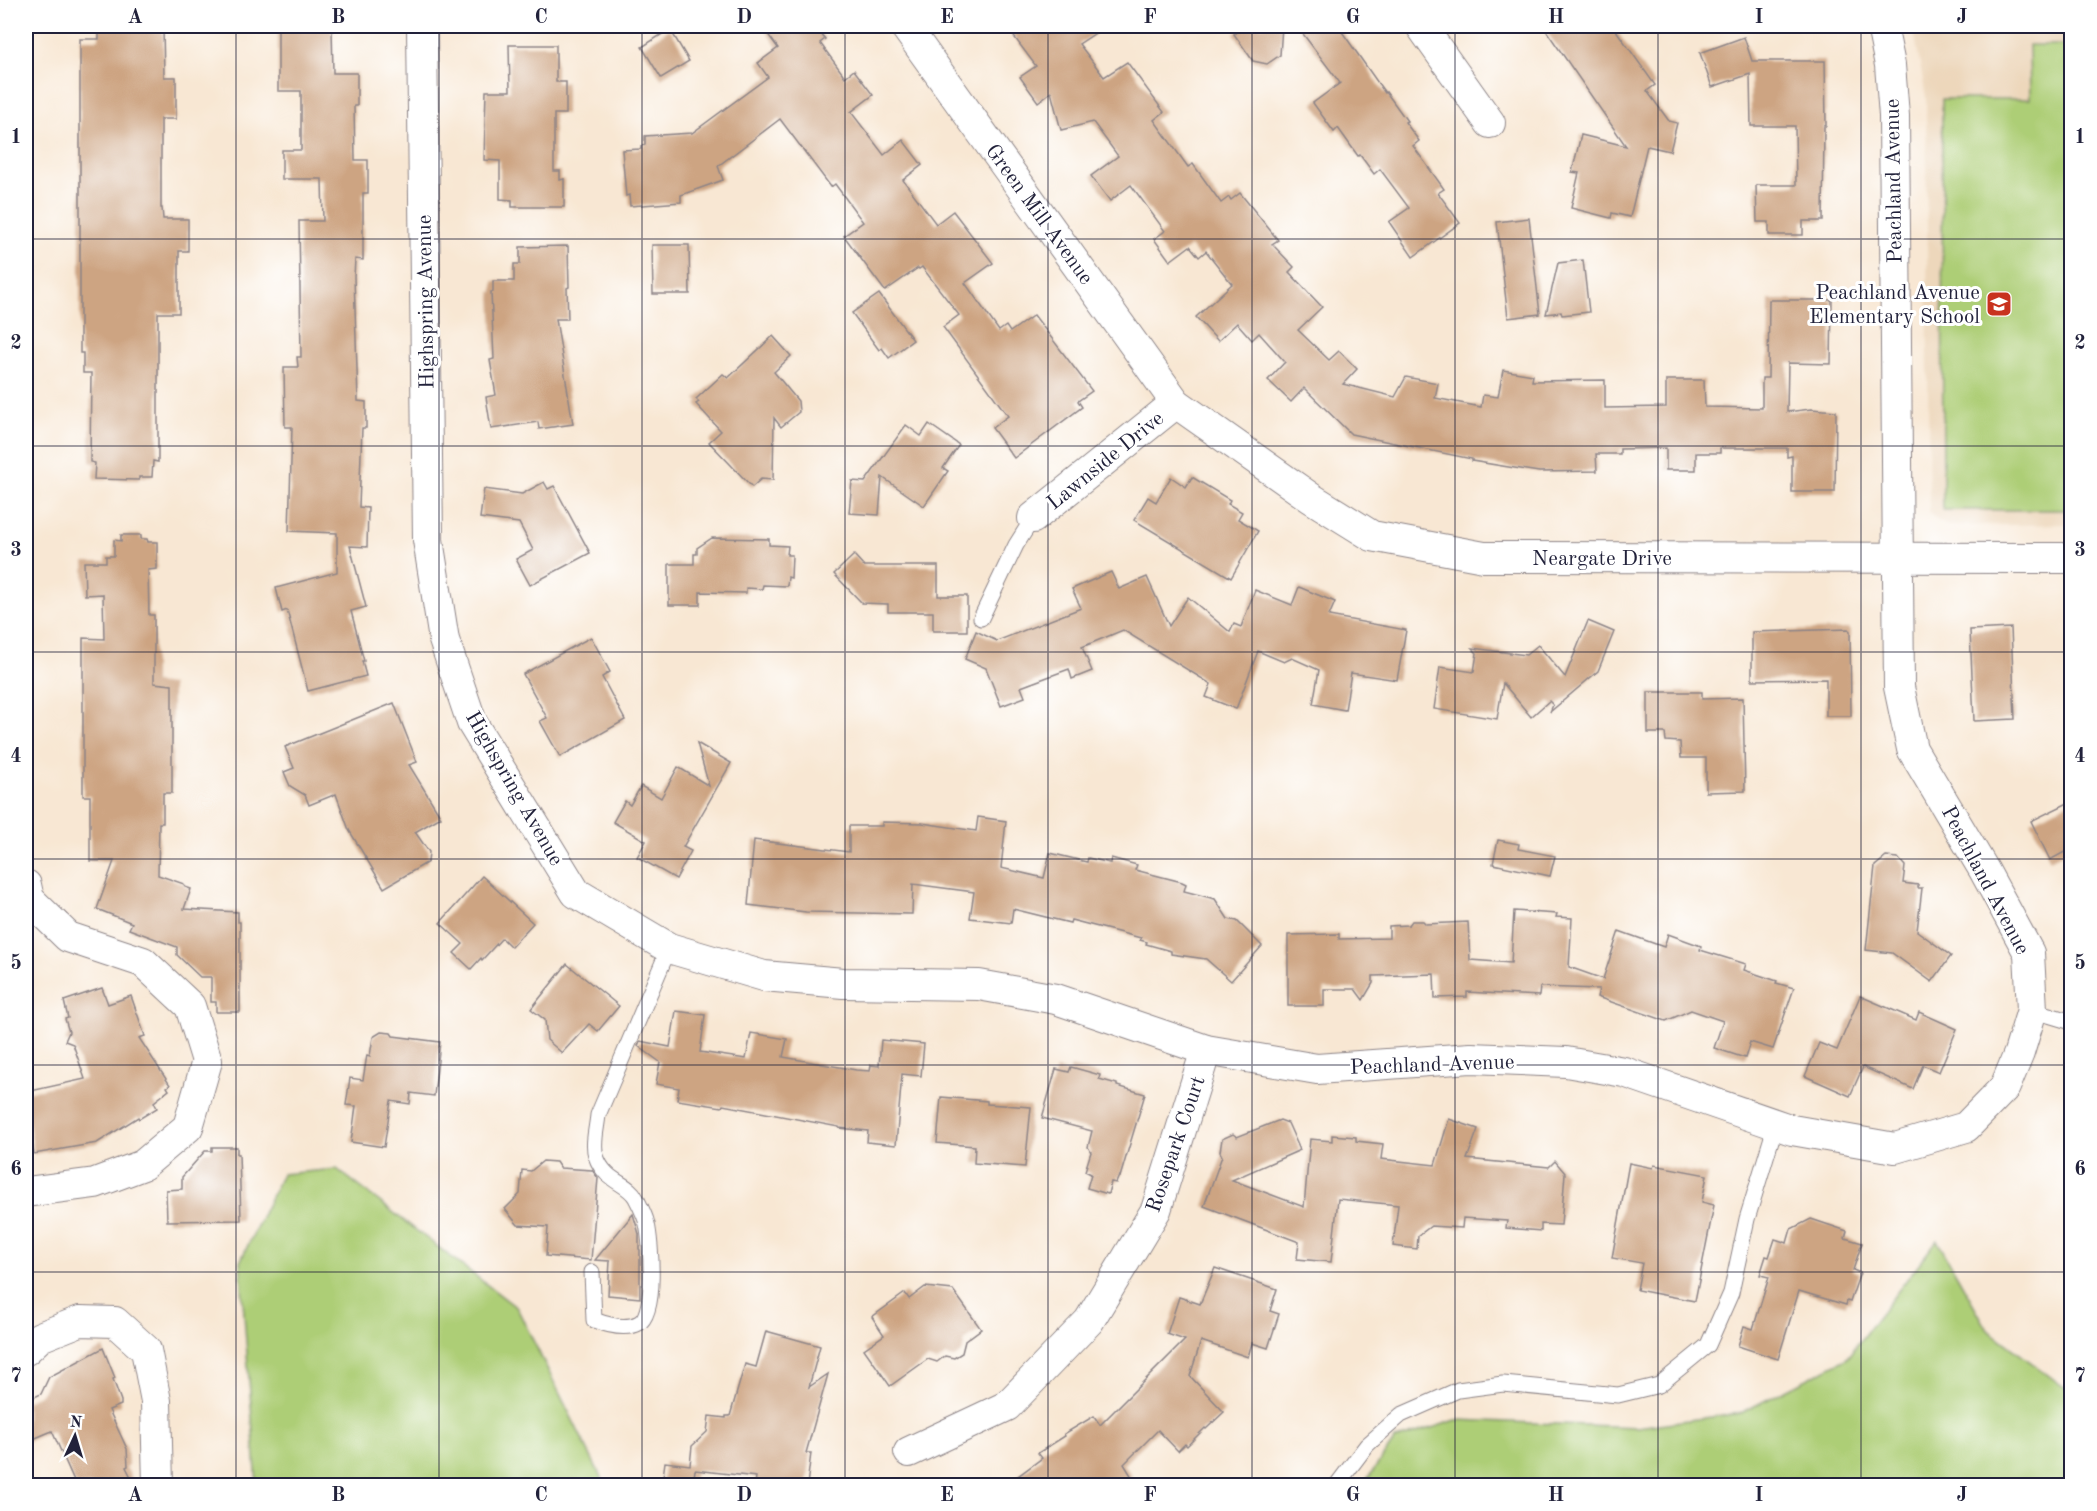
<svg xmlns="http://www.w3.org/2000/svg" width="2097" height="1511" font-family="'Old Standard TT',serif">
<rect width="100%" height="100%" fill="#fff"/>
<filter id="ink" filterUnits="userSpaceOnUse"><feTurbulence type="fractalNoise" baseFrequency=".0167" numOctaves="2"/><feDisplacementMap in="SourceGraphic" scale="12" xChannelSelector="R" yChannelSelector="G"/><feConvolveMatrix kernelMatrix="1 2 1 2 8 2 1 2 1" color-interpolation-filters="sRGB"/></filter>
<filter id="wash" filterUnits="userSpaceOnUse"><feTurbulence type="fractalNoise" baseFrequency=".008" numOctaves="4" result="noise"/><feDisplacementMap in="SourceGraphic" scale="24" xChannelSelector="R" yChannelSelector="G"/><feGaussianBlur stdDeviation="1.35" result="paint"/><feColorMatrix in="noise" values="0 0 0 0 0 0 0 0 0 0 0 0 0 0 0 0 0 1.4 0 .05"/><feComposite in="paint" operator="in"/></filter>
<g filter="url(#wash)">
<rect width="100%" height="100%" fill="#f8e7d3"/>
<!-- built -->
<path fill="#edd7bb" d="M1913 26H2071V524L1948 526 1937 520 1929 511 1926 97Z"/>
<!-- green -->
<g fill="#adce76" stroke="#687858" stroke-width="1.5">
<path d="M2029 45H2071V510H1943L1942 99H2030Z"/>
<path d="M337 1169 517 1308 605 1485H257L240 1262 282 1174Z"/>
<path d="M1937 1240 1988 1330 2064 1387 2071 1385V1485H1363L1395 1440 1456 1420 1637 1427 1741 1413 1846 1359Z"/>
</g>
<g id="blocks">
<!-- building -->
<g fill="#cda482">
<path d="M99 26H163L164 77H176V119H161V208H162L163 219H188V251H179V313H158V462L153 461 152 477H139V480L94 479 95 463 90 462 91 373H83V353H80V39H99Z"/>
<path d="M762 26H814L825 39 820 43 845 77 854 70 873 95 851 112 884 155 903 140 922 165 903 180 936 224 953 211 993 263 965 283 999 331 1006 326 1010 332 1034 315 1092 391 1078 401 1082 407 1014 458 992 428 1008 416 943 327 959 315 922 267 919 269 918 268 885 291 844 236 863 222 835 184 831 187 780 119 718 166 723 180 681 195V202L630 206 629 195 626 196 622 150 641 149V146L645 145V136L692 133 768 77 758 63 778 48Z"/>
<path d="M1006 26H1106L1079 44 1104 77 1127 62 1164 112 1154 120 1188 167 1193 164 1221 203 1229 197 1231 200 1240 193 1278 240 1272 244 1294 267 1289 272 1322 307 1298 330 1329 360 1339 351 1357 369 1343 384 1395 397 1406 377 1438 383 1435 398 1481 407 1483 395 1498 397 1503 370 1533 375 1532 381 1605 380V408L1666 407V380H1704L1705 407 1762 408V378H1768L1769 300H1832L1831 364 1788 363 1787 412 1811 409 1836 411 1835 492H1792V456L1787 457V448H1720V453H1696V470H1666V448L1620 449V454H1596L1597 471 1539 472 1472 461V459L1351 434 1304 388 1291 402 1268 380 1285 362 1259 333 1252 340 1237 323 1218 341 1196 317 1232 284 1206 251 1199 257 1190 246 1170 261 1154 239 1165 231 1131 185 1110 201 1091 176 1118 156 1093 122 1061 130 1051 92 1038 102 1020 77 1036 66Z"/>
<path d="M1245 26H1282L1280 55 1267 64 1253 61 1234 34Z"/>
<path d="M1297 26H1338L1385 93 1386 92 1407 121 1405 122 1419 141 1413 146 1444 189 1438 193 1460 223 1413 257 1389 222 1409 208 1380 169 1374 174 1360 155 1358 156 1338 128 1334 132 1313 103 1340 83Z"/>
<path d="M1543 26H1613L1655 85 1647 91 1669 121 1677 123 1670 151 1647 146 1630 217 1612 213 1611 218 1571 208 1579 173 1572 172 1581 135 1626 146Z"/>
<path d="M332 28 333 73H357V106H354L355 160H368V193H363V260L355 259 354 277 358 401 366 402V428H362L359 507 368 508 367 547 350 546 366 607 351 611 364 661H362L366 676 308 691 287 610 282 612 276 588 337 572V533L289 531 292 427H285L284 367H298L297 357H301L299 221H323L322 179H282V150H301V91H278V29Z"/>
<path d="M670 29 689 61 661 78 642 47Z"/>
<path d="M1744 37 1752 61H1825L1826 126H1824L1823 221H1803V235H1769V222H1757L1756 185H1796L1795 126H1751L1750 74 1712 87 1700 53Z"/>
<path d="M509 45H556V82H566V114H554V171H560V180L564 179V207H512V200L500 199V161L484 160 486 91H510Z"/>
<path d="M1529 218 1540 314 1508 318 1497 222Z"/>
<path d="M652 245H689L690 294H653Z"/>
<path d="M568 246 569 287 567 288 568 319H556L573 424 539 429 538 422 491 429 486 397 496 395 490 360 494 359 491 292H493V281H514V264H520V247Z"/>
<path d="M1583 260 1589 312 1562 315 1561 312 1546 314 1558 263Z"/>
<path d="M879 294 913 340 889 358 882 348 879 350 852 313Z"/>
<path d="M773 336 791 356 774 372 798 401 799 412 781 427 774 418 773 480 761 479 752 487 709 442 721 431 696 404 699 402 696 399 723 374 728 378Z"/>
<path d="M929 424 959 445 943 468 948 471 924 506 882 477 879 515 849 513 852 481 865 482 906 425 921 436Z"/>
<path d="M1171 477 1186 487 1192 477 1230 500 1228 504 1242 512 1238 519 1258 531 1231 578 1134 520 1148 497 1156 502Z"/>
<path d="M544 482 548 489 554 486 590 553 530 585 516 559 533 550 519 523 480 518 484 489 522 494Z"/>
<path d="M121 535H141V539H147L148 542H157V569L148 570 149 615H154V683L172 685V793H163V823H159L158 875 184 884 185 887 191 889 184 909 238 912V922H240V1012H216V1002H211V977H200L177 955V947L129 929 132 923 97 909 114 861H90V796H83V638L104 639 103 594 85 595 84 562H106V556H114V540L121 541Z"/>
<path d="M712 538 769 539V545L788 546 787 555H792L791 578 788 577 787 586 763 585 762 589 746 588V593L700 592V605H669V564H694V554H697V548Z"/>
<path d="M854 555 864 566H938V596H967V631H933V612H888V604L862 603 834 574Z"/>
<path d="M1111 572 1119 589 1147 577 1169 626 1188 597 1230 632 1234 624 1241 627 1255 590 1292 605 1299 587 1335 602 1329 616 1406 630 1397 680 1351 673 1345 710 1313 704 1319 670 1292 658 1284 662 1258 651 1236 709 1206 697 1211 684 1123 630 1082 647 1092 671 1072 679 1069 669 1021 687 1025 697 1001 706 986 668 965 659 976 631 997 641 1081 608 1072 589Z"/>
<path d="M1588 621 1614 632 1598 671 1550 712 1553 705 1549 701 1531 717 1503 683 1497 719 1434 709 1440 667 1474 672 1477 653 1472 648 1526 655 1538 645 1565 677Z"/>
<path d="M2011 628 2015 719 1974 721 1970 630Z"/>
<path d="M1848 629 1850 631 1851 716H1826V679L1752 680V632Z"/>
<path d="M591 637 610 672 602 677 625 720 560 757 540 721 547 718 523 674Z"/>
<path d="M1648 692H1702V699L1743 698 1745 791 1706 792V758H1681L1680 742 1666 741 1665 733H1648Z"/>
<path d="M394 703 417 762 409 765 441 817 415 832 429 852 428 862 384 888 349 830 336 794 309 805 305 795 290 786 284 772 294 768 285 747Z"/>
<path d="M697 743 731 763 683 847 691 851 676 879 637 857 646 841 613 822 625 801 630 805 641 786 661 798 678 767 709 786Z"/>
<path d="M2072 801V848L2050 860 2031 821Z"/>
<path d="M978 817 1006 821 1001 868 1044 878 1050 853 1087 862 1088 858 1110 863 1111 858 1137 865 1135 870 1182 882 1186 884 1184 891 1215 899 1228 919 1237 921 1262 946 1231 981 1206 959 1171 954V951L1146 944 1147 942 1140 940 1141 938 1071 920 1070 923 1013 909 1011 923 970 918 974 892 913 884 912 914 806 912 748 905 754 840 849 852V826H882V822L922 823 976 831Z"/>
<path d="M1498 840 1519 844 1518 849 1555 856 1550 876 1493 864Z"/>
<path d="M1886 857 1898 858 1905 866 1903 883 1918 885V888H1922L1917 931 1951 956 1932 982 1892 953 1866 950 1875 866Z"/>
<path d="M482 876 533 923 511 947 502 938 482 960 481 958 471 969 454 953 463 944 440 923Z"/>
<path d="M1514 911 1557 914 1556 917 1572 918 1569 967 1603 979 1619 931 1664 947 1668 934 1701 946 1700 950 1746 964 1744 970 1777 981 1776 983 1794 988 1773 1049 1750 1042 1745 1058 1714 1048 1723 1021 1691 1010 1666 1021 1597 997 1599 989 1540 987 1539 996 1467 992V997L1435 998 1434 974 1373 976V983L1363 1000 1355 989H1324V1006H1288V935L1339 934V939L1389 938V926L1409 925 1412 921H1423L1426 924 1468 922 1470 960 1511 963Z"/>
<path d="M567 964 619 1006 598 1031 589 1024 562 1053 547 1040 545 1020 531 1009Z"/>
<path d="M102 988 108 1004 131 996 145 1036 139 1038 170 1085 167 1087 169 1090 154 1102 157 1108 139 1119 138 1117 97 1143 34 1154 26 1109V1092L85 1079 73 1044 65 1041 69 1032 65 1019 68 1018 64 1001Z"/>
<path d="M1860 996 1916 1020 1919 1012 1957 1029 1939 1072 1923 1065 1913 1089 1863 1067 1850 1096 1805 1076 1819 1043 1837 1050Z"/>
<path d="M676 1011 705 1015 700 1052 746 1059 751 1033 787 1039 783 1057 856 1070 870 1071 871 1065 879 1066 881 1040 924 1044 921 1076 902 1074 896 1145 867 1142 868 1131 839 1128V1127L723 1105 722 1107 677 1100 679 1088 656 1084 660 1062 638 1046 640 1041 670 1047Z"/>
<path d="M381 1032 391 1033 393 1036 440 1042 434 1096 411 1093 410 1104 391 1101 384 1147 351 1142 356 1106 346 1105 350 1078 363 1080 367 1055 370 1056 373 1037Z"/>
<path d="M1071 1067 1100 1075 1099 1079 1117 1084V1086L1145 1094 1120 1177 1119 1176 1116 1183 1111 1182 1108 1194 1087 1188 1091 1174 1085 1171 1091 1152 1088 1147 1092 1131 1042 1118 1056 1069 1069 1072Z"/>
<path d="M941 1097 987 1101V1104L1031 1107 1025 1167 974 1163 975 1146 937 1143Z"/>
<path d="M1449 1119 1478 1129 1467 1159 1549 1167 1555 1161 1565 1173 1561 1225 1541 1224V1231L1506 1228 1507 1221 1463 1218 1462 1228 1431 1226 1418 1236 1417 1249 1393 1246 1398 1205 1338 1199 1331 1262 1297 1259 1299 1242 1204 1206 1222 1156 1220 1152 1222 1139 1233 1134 1237 1137 1280 1120 1288 1123 1300 1150 1232 1180 1304 1207 1310 1139 1332 1141V1135L1356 1137V1141L1383 1144 1381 1159 1435 1165Z"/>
<path d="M212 1147H237V1154H239L241 1220 167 1221 166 1190 182 1189V1177L205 1151H212Z"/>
<path d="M543 1161 556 1162 560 1168 592 1170 598 1178 591 1260 546 1256 548 1227 518 1225 505 1209 520 1194 522 1170 531 1171Z"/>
<path d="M1629 1163 1653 1168 1654 1165 1707 1175 1702 1202 1714 1205 1695 1301 1637 1290 1642 1263 1612 1258Z"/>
<path d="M633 1214 639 1234V1249L640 1250V1298L608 1295 610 1261 595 1260Z"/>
<path d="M1811 1219 1847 1231 1845 1238 1862 1243 1853 1270 1860 1273 1850 1302 1847 1301 1846 1305 1799 1291 1778 1359 1738 1346 1744 1326 1753 1329 1769 1277 1760 1275 1766 1256 1769 1257 1775 1239 1787 1243 1791 1229Z"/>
<path d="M1215 1268 1277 1289 1270 1311 1279 1314 1268 1348 1252 1343 1248 1357 1201 1341 1190 1376 1224 1412 1206 1429 1205 1428 1187 1446 1185 1444 1178 1451 1158 1430 1124 1464 1132 1477 1117 1485H1006L1042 1458 1038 1453 1065 1436 1064 1434 1094 1416 1100 1425 1185 1340 1167 1334 1179 1297 1200 1304Z"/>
<path d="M925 1287 953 1290 981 1329 965 1341 962 1353 954 1358 945 1356 937 1362 928 1359 890 1386 864 1349 884 1335 872 1317 905 1293 909 1299Z"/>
<path d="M766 1331 820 1346 809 1387 828 1374 806 1453H811L807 1485H755L756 1477 695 1470 693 1485 662 1484 665 1462 690 1465 692 1446 707 1432 709 1416 726 1418V1416H730L745 1364 756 1367Z"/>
<path d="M103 1348 115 1378 113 1379 121 1401V1405L109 1410 127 1449 128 1466 126 1467 135 1485H76L52 1431 26 1442V1401L41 1394 49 1377Z"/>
</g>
</g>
</g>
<g filter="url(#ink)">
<use href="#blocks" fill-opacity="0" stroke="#8d8487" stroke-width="1.5"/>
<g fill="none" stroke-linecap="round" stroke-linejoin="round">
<!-- lane casing -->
<g stroke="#8d8487" stroke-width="17">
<g id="lane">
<path d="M981 618 1016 545 1033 518"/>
<path d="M2032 1010 2072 1022"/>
<path d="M592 1272 594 1320C607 1325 626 1330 639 1323 657 1313 651 1242 647 1224 645 1215 640 1206 636 1198 628 1182 605 1183 596 1156 592 1144 597 1127 598 1115L669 948"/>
<path d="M1336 1486 1367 1445 1401 1415 1458 1390 1503 1384 1618 1395 1659 1385 1708 1345 1731 1293 1747 1219 1776 1124"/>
</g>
</g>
<!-- street casing -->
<g stroke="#8d8487" stroke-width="32">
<g id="street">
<path d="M422 26 428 540 444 640 472 723 576 893 669 948 764 976 843 983 979 985 1056 999 1206 1050 1317 1069 1471 1058 1566 1062 1624 1072 1792 1130 1895 1148 1966 1127 2005 1087 2019 1053 2032 1010 2029 953 1984 870 1912 749 1899 687 1894 116 1890 65 1882 26"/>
<path d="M905 26 1176 403 1311 498 1372 536 1484 557 2072 558"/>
<path d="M1421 26 1490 123"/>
<path d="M1033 518 1176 403"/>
<path d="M26 885 29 899 68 937 143 962 190 1006 207 1061 188 1127 143 1165 95 1183 26 1192"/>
<path d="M26 1350 40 1337 80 1321 115 1322 146 1350 156 1401 158 1486"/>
<path d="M909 1452 1007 1406 1089 1321 1156 1210 1206 1050"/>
</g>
</g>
<!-- lane -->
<use href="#lane" stroke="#fff" stroke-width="15"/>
<!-- street -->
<use href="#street" stroke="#fff" stroke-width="30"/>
</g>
</g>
<!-- grid -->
<path fill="none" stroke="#22223b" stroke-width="1.5" stroke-opacity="0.55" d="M236 26V1486M439 26V1486M642 26V1486M845 26V1486M1048 26V1486M1252 26V1486M1455 26V1486M1658 26V1486M1861 26V1486M26 239H2072M26 446H2072M26 652H2072M26 859H2072M26 1065H2072M26 1272H2072"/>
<!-- icons -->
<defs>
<g id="school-square" transform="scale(1.35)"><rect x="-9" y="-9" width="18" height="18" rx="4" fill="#c8321e" stroke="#fff"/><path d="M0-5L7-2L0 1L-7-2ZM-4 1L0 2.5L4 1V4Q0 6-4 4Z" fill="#fff"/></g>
</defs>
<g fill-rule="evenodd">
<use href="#school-square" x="1999" y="304"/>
</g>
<g text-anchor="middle" stroke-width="6" stroke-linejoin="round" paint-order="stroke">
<!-- street labels -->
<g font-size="21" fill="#22223b" stroke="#fff">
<text transform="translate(1893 181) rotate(-91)" y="7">Peachland Avenue</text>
<text transform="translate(1040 214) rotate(54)" y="7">Green Mill Avenue</text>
<text transform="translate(425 302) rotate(-91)" y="7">Highspring Avenue</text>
<text transform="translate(1105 460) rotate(-39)" y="7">Lawnside Drive</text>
<text x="1602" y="565">Neargate Drive</text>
<text transform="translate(515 788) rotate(60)" y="7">Highspring Avenue</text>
<text transform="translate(1986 880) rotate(62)" y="7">Peachland Avenue</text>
<text transform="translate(1432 1064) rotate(-2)" y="7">Peachland Avenue</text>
<text transform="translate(1175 1144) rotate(-71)" y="7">Rosepark Court</text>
</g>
<!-- poi labels -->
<g font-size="21" fill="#22223b" stroke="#fff" text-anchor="end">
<text x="1980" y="299">Peachland Avenue<tspan x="1980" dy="24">Elementary School</tspan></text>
</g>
</g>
<!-- margin -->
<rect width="2097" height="1511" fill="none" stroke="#fff" stroke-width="66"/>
<!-- north arrow -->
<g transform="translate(75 1436) rotate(4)" stroke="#ffffff" stroke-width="4.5" paint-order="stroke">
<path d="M0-4.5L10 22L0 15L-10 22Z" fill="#22223b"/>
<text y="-9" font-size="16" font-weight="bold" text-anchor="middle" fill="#22223b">N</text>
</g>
<rect x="33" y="33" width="2031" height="1445" fill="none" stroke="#22223b" stroke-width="2"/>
<g font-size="20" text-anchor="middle" font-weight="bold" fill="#22223b">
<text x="135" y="23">A</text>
<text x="338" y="23">B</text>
<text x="541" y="23">C</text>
<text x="744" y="23">D</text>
<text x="947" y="23">E</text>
<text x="1150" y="23">F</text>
<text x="1353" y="23">G</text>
<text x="1556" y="23">H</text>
<text x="1759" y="23">I</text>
<text x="1962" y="23">J</text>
<text x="16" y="143">1</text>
<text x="2080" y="143">1</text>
<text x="16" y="349">2</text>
<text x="2080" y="349">2</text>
<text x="16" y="556">3</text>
<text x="2080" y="556">3</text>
<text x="16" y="762">4</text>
<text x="2080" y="762">4</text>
<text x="16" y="969">5</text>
<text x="2080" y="969">5</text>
<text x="16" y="1175">6</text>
<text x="2080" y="1175">6</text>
<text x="16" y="1382">7</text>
<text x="2080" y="1382">7</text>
<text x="135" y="1501">A</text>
<text x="338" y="1501">B</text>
<text x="541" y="1501">C</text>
<text x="744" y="1501">D</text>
<text x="947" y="1501">E</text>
<text x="1150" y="1501">F</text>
<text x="1353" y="1501">G</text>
<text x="1556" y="1501">H</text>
<text x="1759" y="1501">I</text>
<text x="1962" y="1501">J</text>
</g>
</svg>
